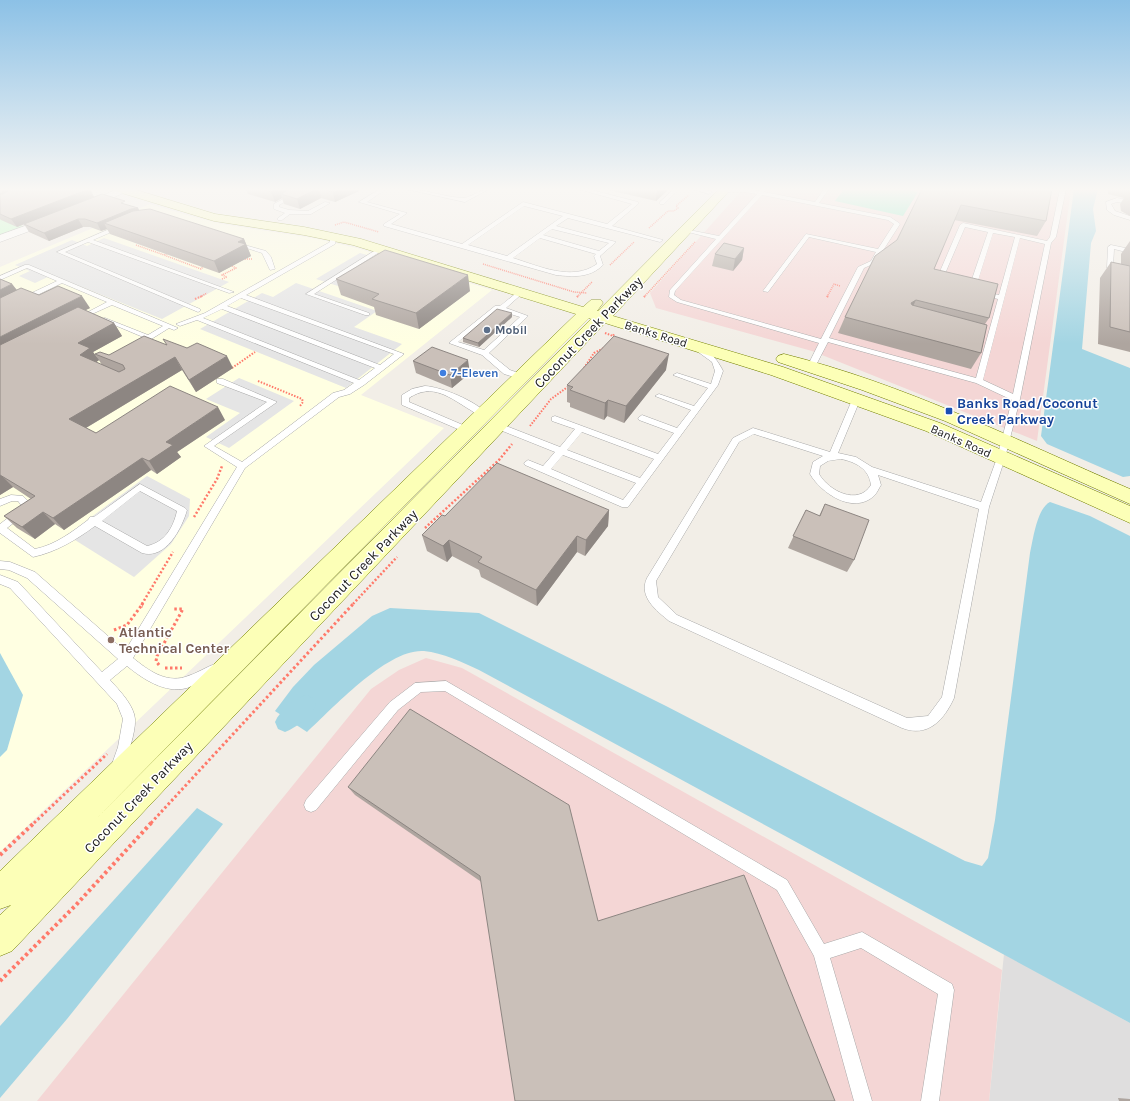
<svg xmlns="http://www.w3.org/2000/svg" width="1130" height="1101" font-family="Karla,sans-serif">
<rect width="100%" height="100%" fill="#f2eee7"/>
<!-- residential -->
<path fill="#dfdede" d="M1004 954 1130 1023V1101H989Z"/>
<!-- commercial -->
<g fill="#f4d6d5">
<path d="M743 189H1071L1037 441 812 351 656 308 650 293Z"/>
<path d="M426 658 462 668 1002 970 989 1101H37L371 689 399 670Z"/>
</g>
<!-- education -->
<path fill="#ffffe2" d="M150 204 187 215 222 224 313 238 357 248 492 290 361 395 444 428 0 852V267Z"/>
<!-- park -->
<path fill="#c1fec6" d="M0 217 23 226 0 235Z"/>
<!-- pitch -->
<path fill="#7ee7be" d="M844 189H906L918 192 903 216 835 201Z"/>
<!-- parking -->
<g fill="#e5e5e5">
<path d="M104 238 229 282 162 319 52 275 35 283 19 276 30 271 15 265 72 240 87 246Z"/>
<path d="M360 253 381 259 338 286 316 279Z"/>
<path d="M296 283 377 311 354 327 402 344 346 388 200 329 262 293 273 297Z"/>
<path d="M239 378 294 401 229 448 206 437 240 413 206 399Z"/>
<path d="M147 476 190 499 189 516 171 544 134 577 67 535Z"/>
</g>
<!-- water -->
<g fill="#a3d5e3">
<path d="M1074 189H1098L1093 209 1096 231 1091 243 1082 349 1130 368V476L1123 477 1047 444 1041 436Z"/>
<path d="M1050 502 1090 516 1130 536V1023L479 670C462 662 443 653 424 651 388 648 333 708 307 732L275 711 293 687 314 665 372 616 390 608 479 613 666 706 965 861 982 866 988 858 995 820 1030 553C1033 540 1037 508 1050 502Z"/>
<path d="M0 653 23 695 7 750 0 757Z"/>
<path d="M197 808 223 824 67 1019 0 1098V1026Z"/>
</g>
<g fill="none" stroke-linecap="round" stroke-linejoin="round">
<!-- canal -->
<path fill="#a3d5e3" fill-rule="evenodd" d="M306 695 313 698 316 705C311 717 297 727 285 732L278 729 275 722C280 710 294 700 306 695Z"/>
<!-- lane casing -->
<g stroke="#a8a8a8" stroke-width="1">
<g id="lane">
<path d="M380 189H386L367 202 407 213 391 224 462 244 523 202 607 224 632 204 578 189H588L638 202V204L612 226 663 240 660 242 568 218 556 226 616 242 600 256 603 265C590 278 573 277 556 275L384 226V224L400 214 359 202ZM524 206 563 216 507 256 468 245ZM552 229 609 243 599 251 543 235ZM540 238 596 254 594 256 597 264C572 282 539 266 513 258Z"/>
<path d="M406 189C425 189 443 197 463 198 471 198 480 189 489 189L465 202Z"/>
<path d="M674 189H679L664 204H660V202Z"/>
<path d="M693 189H704L712 192 709 194Z"/>
<path d="M724 189H751L759 191 761 189H766L764 192 815 202 824 189H829L819 203 890 217 899 223 900 224 875 263 864 268 829 338 976 378 998 299 968 291 988 232 965 227 941 283 938 285 935 283 960 225 963 223 1047 241 1050 237 1060 189H1066L1056 237 1051 243 1020 399 1005 458 989 507 954 698C944 720 928 738 902 728L669 621C657 611 638 597 647 578L733 438 753 428 830 452 852 400 853 398H859L860 400 838 453 856 457 872 467 981 502 997 458 1012 400 976 383 828 342 814 369H808L807 367 819 343 677 302 669 297 670 290 716 239 684 231V229L719 236 757 194 746 192H722L721 191ZM762 195 888 220 894 224 878 249 806 234 763 291 768 292 809 237 876 252 871 261 858 267 821 339 681 300 674 295 675 291ZM993 233 1015 237 999 295 975 290ZM1020 238 1045 244 1013 394 983 380ZM754 434 823 456 813 462 810 474C821 493 853 515 874 496 877 493 879 488 881 485L878 475 979 509 942 697 928 716 907 718 677 615 658 597 656 581 739 442ZM841 459C856 462 869 469 871 485 858 506 829 491 819 474L820 466 828 461Z"/>
<path d="M293 194 298 195 279 205V207L289 210 308 211 325 202 330 203 311 214H290L282 220H278V218L285 213 274 209V204Z"/>
<path d="M1117 198 1130 200V204L1117 202 1111 204 1115 211 1130 216V220L1114 215 1107 210 1106 202Z"/>
<path d="M121 224 123 225V227L93 240 234 292 229 293 88 242 65 252 200 309V311L198 312 57 252Z"/>
<path d="M333 237 336 239 335 244 246 295 404 354 364 385 350 394 339 397 245 468 133 658C148 670 165 683 185 677 196 674 206 667 217 663L221 664 223 668 221 672C210 677 198 684 187 688 165 694 143 679 127 666L110 680C119 690 134 705 135 719 136 732 127 757 123 769L118 770 113 769 112 764 118 747 123 719 117 704 10 588 0 584V575L18 582 102 672 118 659 27 578 9 570 0 569V561L10 562 35 572 125 651 237 467 204 446 267 402 217 383V379H223L277 402 214 446 242 462 333 393 344 390 354 383 197 320 180 326 176 324 205 313 330 242V239ZM241 298 394 354 380 365 227 306ZM222 309 375 368 359 380 203 318Z"/>
<path d="M234 242 266 251 271 257 275 269 270 270 262 253 234 244Z"/>
<path d="M1111 245 1130 249V253L1114 249 1113 267 1130 270V274L1107 268 1108 247Z"/>
<path d="M379 248 384 249 314 294 369 313V315H365L306 294Z"/>
<path d="M25 265H29L178 328 174 330 169 328 145 343H139L138 341 143 337 100 319 105 318 148 335 163 326 112 305 92 314H88V312L107 302 62 283 0 313V308L57 281 27 268 0 280V276Z"/>
<path d="M519 291 524 292 506 308 528 316 489 353 510 370 524 375V379H521L504 374 482 355 449 343 495 306H500ZM498 310 520 317 484 350 458 342Z"/>
<path d="M694 345C706 344 719 362 723 371L718 385 628 507H622L525 465 524 463 528 460 543 466 555 452 495 428 494 426 498 423 501 424 560 447 575 429 552 421V417L555 416 658 454 674 433 639 420 638 418 642 415 677 428 691 410 655 396 659 394 694 406 708 388 673 375 677 373 711 384 715 371 712 362 694 349ZM582 432 654 459 640 478 567 450ZM563 455 636 483 623 500 551 469Z"/>
<path d="M425 386C442 387 476 401 487 414L486 416C480 417 476 414 472 411 450 398 433 382 409 398V402L470 428V432L467 433 402 405V395L412 389Z"/>
<path d="M140 484 185 508 187 510C182 528 166 560 142 553L95 526C76 540 56 552 33 557L0 533V524L21 508V505L18 501H12L0 506V499L11 495 23 496 31 504 28 512 7 528 35 549C55 545 72 532 88 520L90 517H94ZM140 491 177 511C173 528 165 542 147 546L102 521Z"/>
<path d="M446 681 787 880 824 944 862 932 952 984 954 990 939 1101H921L938 994 861 948 830 958 872 1101H854L814 956 777 890 445 691 421 692 398 710 316 810 311 812 306 810 304 805 306 800 390 702 415 683Z"/>
</g>
</g>
<!-- street casing -->
<g stroke="#a8a8a8" stroke-width="1">
<g id="street">
<path d="M117 189H132L90 208 86 209 81 206Z"/>
<path d="M50 217 55 220 54 222 0 242V235Z"/>
</g>
</g>
<!-- secondary casing -->
<g stroke="#727f00" stroke-width="1">
<g id="secondary">
<path d="M114 189H133L215 214 304 227 361 239 583 307 591 300H601L603 303 597 311H598L719 189H731L613 316 783 367 940 423 1130 506V523L926 431 771 375 605 323 12 951 0 956V915L11 905 0 909V871L576 314 353 245 304 235 214 221 115 191ZM589 318 591 319 97 818Z"/>
<path d="M784 354C905 384 1016 440 1130 489V504L945 421 862 390 778 362 776 359 778 356Z"/>
</g>
</g>
<!-- path-far4 -->
<g stroke="#ff796a" stroke-width="1.5" stroke-dasharray="1 1" stroke-linecap="butt">
<path d="M335 225 344 222 379 232"/>
<path d="M649 228 668 211H674L678 208 676 206 689 195"/>
<path d="M136 245 164 255"/>
<path d="M169 253 164 255 201 269 203 267"/>
<path d="M245 259H252"/>
<path d="M483 264 574 292 587 293"/>
<path d="M610 265 634 242"/>
<path d="M222 279 227 277 222 275 236 268 232 266"/>
<path d="M200 297 207 293"/>
<path d="M577 297 592 282"/>
<path d="M644 297 695 242"/>
<path d="M827 297 834 284 840 286"/>
</g>
<!-- path-far3 -->
<g stroke="#ff796a" stroke-width="2" stroke-dasharray="1.5 1.5" stroke-linecap="butt">
<path d="M577 297 578 296"/>
<path d="M644 297 645 296"/>
<path d="M827 297 828 296"/>
<path d="M195 299 202 296"/>
<path d="M605 333 613 336 614 334"/>
<path d="M232 368 255 352"/>
<path d="M584 368 594 353 604 348"/>
<path d="M258 381 302 399 303 402 300 406"/>
<path d="M530 426 551 399 569 386"/>
</g>
<!-- path-far2 -->
<g stroke="#ff796a" stroke-width="2.5" stroke-dasharray="2 2" stroke-linecap="butt">
<path d="M194 517 217 479 222 466"/>
<path d="M425 528 499 460 512 444"/>
<path d="M142 604 173 552"/>
<path d="M353 604 397 557"/>
</g>
<!-- path-far1 -->
<g stroke="#ff796a" stroke-width="3" stroke-dasharray="2.5 2.5" stroke-linecap="butt">
<path d="M143 603 141 606H143"/>
<path d="M114 630 127 625 141 606"/>
<path d="M159 665 156 661 157 656 183 609H172"/>
<path d="M165 668H182"/>
<path d="M34 823 107 754"/>
<path d="M151 823 354 603"/>
</g>
<!-- path -->
<g stroke="#ff796a" stroke-width="4" stroke-dasharray="3 3" stroke-linecap="butt">
<path d="M0 855 35 822"/>
<path d="M0 981 76 905 152 822"/>
</g>
<!-- lane -->
<use href="#lane" fill="#fff" fill-rule="evenodd"/>
<!-- street -->
<use href="#street" fill="#fff" fill-rule="evenodd"/>
<!-- secondary -->
<use href="#secondary" fill="#fcffb7" fill-rule="evenodd"/>
</g>
<!-- wall -->
<g fill="#aea59f">
<path d="M0 189H90L94 197 17 227 1 220 0 219Z"/>
<path d="M246 189H358L359 191 335 202 321 198 300 209 284 204 282 198 275 202 248 194Z"/>
<path d="M604 189H669L656 201Z"/>
<path d="M922 189 1046 221 1037 236 954 220 934 269 989 318 985 324 981 353 971 369 838 333 845 317 897 240Z"/>
<path d="M1108 189H1130V216L1121 211 1120 204 1124 198 1108 194Z"/>
<path d="M138 208 139 211 244 239 251 256 219 273 110 234 107 229 101 231 90 227H83L49 241 29 232 24 224Z"/>
<path d="M1130 241V352L1098 344 1100 278 1111 262 1121 264V254Z"/>
<path d="M744 248 742 260 733 271 712 266 715 254Z"/>
<path d="M336 279 470 291 419 329 376 315 374 307 341 295Z"/>
<path d="M12 284 17 290 39 295 90 308 85 310 114 323 122 336 93 352 99 360 96 362 102 365 95 354 109 355 167 345 233 368 196 392 182 370 86 428 96 433 225 420 177 452 181 457 157 474 151 470 64 530 55 524 35 539 17 528 4 516 31 499 13 487 0 495Z"/>
<path d="M512 317 479 347 463 342V338Z"/>
<path d="M413 361 470 373 452 388 416 373Z"/>
<path d="M666 370 624 423 607 416 604 420 570 407V403L567 402V385Z"/>
<path d="M825 504 854 560 847 572 788 548 806 510 819 516Z"/>
<path d="M609 510 608 526 585 556 577 552 537 606 481 577 479 570 452 556 447 562 427 551 422 535 445 516Z"/>
<path d="M348 787 598 921 835 1101 480 881 355 795Z"/>
<path d="M1118 1098 1130 1099V1101H1119Z"/>
</g>
<!-- shaded-wall -->
<g fill="#8d8682">
<path d="M0 189H21L4 195Z"/>
<path d="M90 189 94 197 17 227 11 219Z"/>
<path d="M276 189H295L281 194 282 198 275 202 271 192Z"/>
<path d="M316 189H319L321 198 300 209 297 199Z"/>
<path d="M339 189H358L359 191 335 202 333 192Z"/>
<path d="M658 189H669L656 201 657 190Z"/>
<path d="M138 208 142 216 104 223 107 229 101 231 97 223 131 209Z"/>
<path d="M78 219 83 227 49 241 44 233Z"/>
<path d="M244 239 251 256 219 273 214 261 238 242Z"/>
<path d="M744 248 742 260 733 271 735 259Z"/>
<path d="M468 275 470 291 419 329 416 313Z"/>
<path d="M12 284 21 296 0 306V290Z"/>
<path d="M82 296 90 308 0 354V337Z"/>
<path d="M916 300 908 317 911 303Z"/>
<path d="M512 313V317L479 347 478 343Z"/>
<path d="M114 323 122 336 93 352 99 360 89 368 80 355 78 343Z"/>
<path d="M669 354 666 370 624 423 626 406Z"/>
<path d="M227 356 233 368 196 392 189 380Z"/>
<path d="M175 357 182 370 79 432 69 419Z"/>
<path d="M468 360 470 373 452 388 450 375Z"/>
<path d="M608 400 607 416 604 420 605 403Z"/>
<path d="M218 407 225 420 177 452 181 457 157 474 149 461 166 442Z"/>
<path d="M142 458 151 470 64 530 53 518Z"/>
<path d="M0 474 13 487 0 495Z"/>
<path d="M609 510 608 526 585 556 586 540Z"/>
<path d="M43 512 55 524 35 539 22 527Z"/>
<path d="M577 536V552L537 606 536 590Z"/>
<path d="M449 540 452 556 447 562 443 546Z"/>
</g>
<!-- building -->
<g fill="#cac0b9" stroke="#8d8682">
<path d="M13 189H89L11 219 0 214V194H2Z"/>
<path d="M262 189H276L271 192Z"/>
<path d="M290 189H316L297 199 281 194Z"/>
<path d="M322 189H339L333 192Z"/>
<path d="M922 189H1052L1046 221 961 205 934 269 998 284 989 318 916 300 911 303 912 305 987 325 981 353 845 317 875 256 897 240Z"/>
<path d="M102 194 125 201 121 203 138 208 131 209 97 223 85 219H78L44 233 24 224Z"/>
<path d="M150 209 244 239 238 242 246 244 214 261 104 223 133 211Z"/>
<path d="M724 243 744 248 735 259 715 254Z"/>
<path d="M385 250 468 275 416 313 372 299 379 294 336 279Z"/>
<path d="M1111 262 1130 266V332L1110 327Z"/>
<path d="M0 279 12 284 0 290Z"/>
<path d="M58 286 82 296 0 337V298L21 288 39 295Z"/>
<path d="M78 307 114 323 78 343 90 348 80 355 119 372 125 369 123 365 95 354 100 352 109 355 144 336 167 345 163 339 187 348 197 343 227 356 189 380 175 357 69 419 96 433 170 386 218 407 166 442 173 445 149 461 142 458 53 518 43 512 22 527 4 516 35 496 0 475V345Z"/>
<path d="M497 309 512 313 478 343 463 338Z"/>
<path d="M614 336 669 354 626 406 608 400 605 403 570 390 573 387 567 385Z"/>
<path d="M432 347 468 360 450 375 413 361Z"/>
<path d="M497 463 609 510 586 540 577 536 536 590 478 562 482 557 449 540 443 546 422 535 442 515 445 516Z"/>
<path d="M825 504 869 520 854 560 793 536 806 510 820 516Z"/>
<path d="M410 709 569 805 598 921 744 875 835 1101H515L480 876 348 787Z"/>
</g>
<!-- sky -->
<linearGradient id="sky" x2="0" y2="1"><stop stop-color="#8cc1e6"/><stop offset="0.55" stop-color="#f9f7f4"/><stop offset="1" stop-color="#f9f7f4" stop-opacity="0"/></linearGradient>
<rect width="1130" height="344" fill="url(#sky)"/>
<!-- markers -->
<circle fill="#5c6f8a" stroke="#fff" stroke-width="1.5" cx="487" cy="330" r="4"/>
<circle fill="#3f7fe0" stroke="#fff" stroke-width="1.5" cx="443" cy="373" r="4"/>
<rect fill="#1a4fb4" stroke="#fff" stroke-width="1.5" x="945" y="407" width="8" height="8" rx="2"/>
<circle fill="#8d6e63" stroke="#fff" stroke-width="1.5" cx="111" cy="640" r="4"/>
<g text-anchor="middle" stroke-width="3" stroke-linejoin="round" paint-order="stroke">
<!-- far-service labels -->
<g font-size="12" font-weight="bold" fill="#4e5e75" stroke="#fff" text-anchor="start">
<text x="495" y="334">Mobil</text>
</g>
<!-- far-street labels -->
<g font-size="12" fill="#212121" stroke="#fff">
<text transform="translate(656 334) rotate(17)" y="4">Banks Road</text>
<text transform="translate(961 441) rotate(24)" y="4">Banks Road</text>
</g>
<!-- far-shop labels -->
<g font-size="12" font-weight="bold" fill="#366cbe" stroke="#fff" text-anchor="start">
<text x="451" y="377">7-Eleven</text>
</g>
<!-- street labels -->
<g font-size="14" fill="#212121" stroke="#fff">
<text transform="translate(588 332) rotate(-46)" y="5">Coconut Creek Parkway</text>
<text transform="translate(363 565) rotate(-46)" y="5">Coconut Creek Parkway</text>
<text transform="translate(138 797) rotate(-46)" y="5">Coconut Creek Parkway</text>
</g>
<!-- transit labels -->
<g font-size="14" font-weight="bold" fill="#164399" stroke="#fff" text-anchor="start">
<text x="957" y="408">Banks Road/Coconut<tspan x="957" dy="16">Creek Parkway</tspan></text>
</g>
<!-- education labels -->
<g font-size="14" font-weight="bold" fill="#785e54" stroke="#fff" text-anchor="start">
<text x="119" y="637">Atlantic<tspan x="119" dy="16">Technical Center</tspan></text>
</g>
</g>
</svg>
